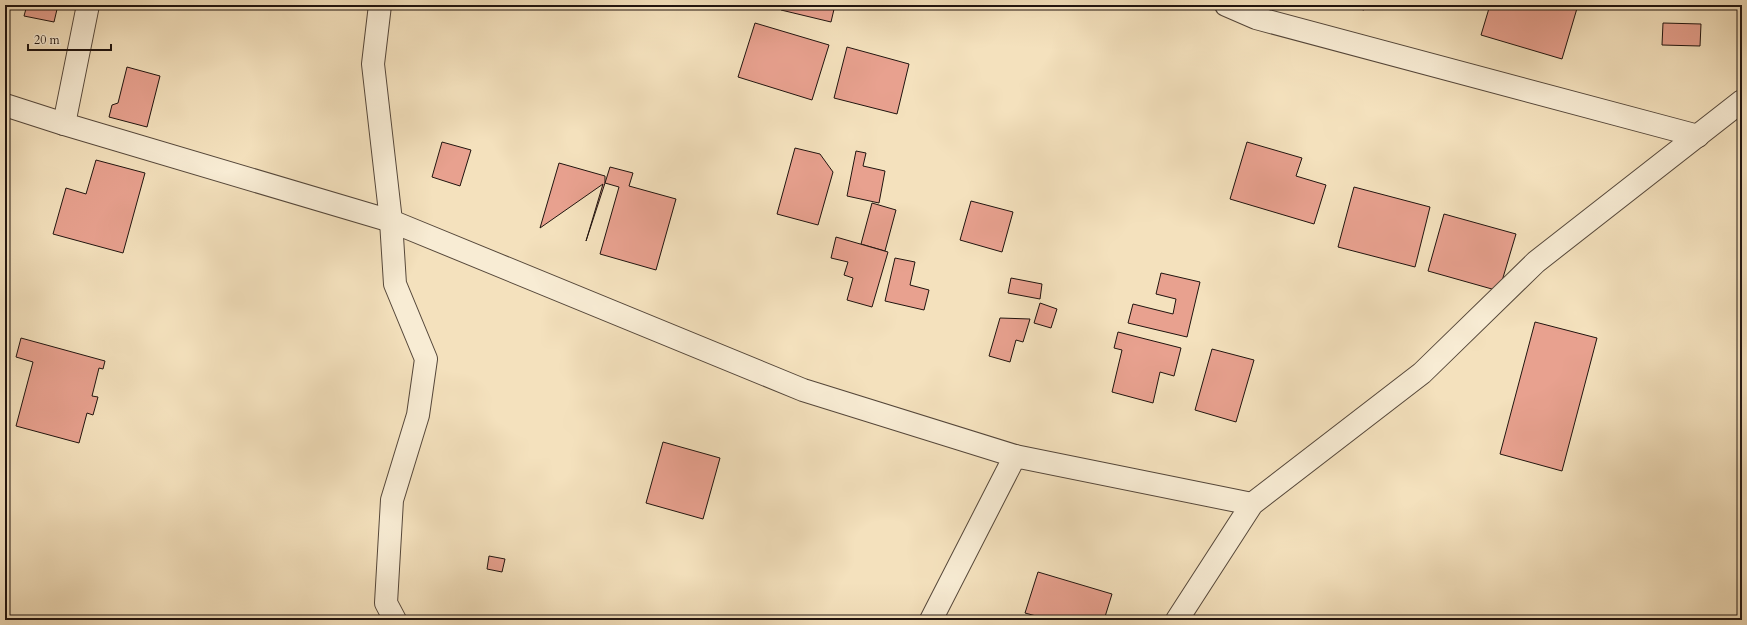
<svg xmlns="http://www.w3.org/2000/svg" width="1747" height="625" font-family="Cardo,serif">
<rect width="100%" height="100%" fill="#f4e1bd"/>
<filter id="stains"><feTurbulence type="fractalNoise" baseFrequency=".005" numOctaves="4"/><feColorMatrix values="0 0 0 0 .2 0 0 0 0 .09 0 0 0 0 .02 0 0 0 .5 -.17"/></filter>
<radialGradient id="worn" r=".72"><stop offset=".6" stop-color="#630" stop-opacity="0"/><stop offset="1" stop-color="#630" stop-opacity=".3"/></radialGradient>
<!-- building -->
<g fill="#e8a18f" stroke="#20140f">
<path d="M27 5H58L54 22 24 16Z"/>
<path d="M783 5H835L831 22 781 10Z"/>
<path d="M1344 5H1366L1364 10Z"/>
<path d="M1490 5H1578L1562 59 1481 35Z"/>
<path d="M755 23 829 45 812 100 738 77Z"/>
<path d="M1663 23 1701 24 1700 46 1662 45Z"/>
<path d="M847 47 909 64 897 114 834 98Z"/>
<path d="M127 67 160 76 147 127 109 117 112 105 118 103Z"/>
<path d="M442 142 471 150 460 186 432 177Z"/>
<path d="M1247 142 1302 158 1296 176 1326 185 1314 224 1230 199Z"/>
<path d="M795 148 820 154 833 172 818 225 777 214Z"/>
<path d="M856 151 866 153 863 166 885 171 879 203 847 196Z"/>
<path d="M96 160 145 173 123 253 53 234 66 188 86 194Z"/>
<path d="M559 163 605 176V183L586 241 603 184 540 228Z"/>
<path d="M610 167 633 173 629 186 676 199 656 270 600 254 619 187 605 183Z"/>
<path d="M1354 187 1430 207 1415 267 1338 247Z"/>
<path d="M971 201 1013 212 1002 252 960 240Z"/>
<path d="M872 203 896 210 885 251 861 244Z"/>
<path d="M1444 214 1516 234 1499 291 1428 271Z"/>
<path d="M836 237 888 252 872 307 847 300 853 278 844 275 848 262 831 258Z"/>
<path d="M895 258 915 262 910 285 929 290 924 310 885 301Z"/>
<path d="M1161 273 1200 282 1187 337 1128 323 1133 304 1173 314 1176 299 1156 294Z"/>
<path d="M1011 278 1042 284 1040 299 1008 293Z"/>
<path d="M1040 303 1057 309 1051 328 1034 323Z"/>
<path d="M1000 318 1030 319 1023 342 1016 340 1010 362 989 356Z"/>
<path d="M1535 322 1597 338 1562 471 1500 454Z"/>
<path d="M1118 332 1181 348 1174 376 1160 372 1153 403 1112 392 1122 350 1114 348Z"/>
<path d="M21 338 105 361 103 369 99 368 92 396 98 397 93 415 87 413 79 443 16 426 33 362 16 357Z"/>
<path d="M1212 349 1254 360 1236 422 1195 410Z"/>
<path d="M663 442 720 458 703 519 646 503Z"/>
<path d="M489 556 505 559 502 572 487 569Z"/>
<path d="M1038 572 1112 594 1104 620H1051L1025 613Z"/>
</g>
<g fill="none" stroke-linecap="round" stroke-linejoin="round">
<!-- minor casing -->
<g stroke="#55473a" stroke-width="24">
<g id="minor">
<path d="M380 5 373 64 391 221 395 284 426 359 418 415 392 500 386 603 395 620"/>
<path d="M1226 5 1256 18 1698 136"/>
<path d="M5 105 64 124 391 221 803 390 1015 456"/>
<path d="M64 124 88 5"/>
<path d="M931 620 1015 456 1252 504"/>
<path d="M1177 620 1252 504 1422 373 1536 262 1742 101"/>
</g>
</g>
<!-- minor -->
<use href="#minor" stroke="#f8ecd4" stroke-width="22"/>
</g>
<!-- margin -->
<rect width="1747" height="625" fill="none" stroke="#f4e1bd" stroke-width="20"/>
<rect x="6" y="6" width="1735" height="613" fill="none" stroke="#20140f" stroke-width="2"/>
<rect x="10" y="10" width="1727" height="605" fill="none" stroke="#20140f"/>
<!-- scale -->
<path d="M28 44v6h83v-6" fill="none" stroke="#20140f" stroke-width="2"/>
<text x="34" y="44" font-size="12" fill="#20140f" stroke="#f8ecd4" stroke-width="3" paint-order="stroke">20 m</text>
<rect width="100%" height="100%" filter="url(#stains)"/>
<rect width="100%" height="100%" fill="url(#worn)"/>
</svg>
